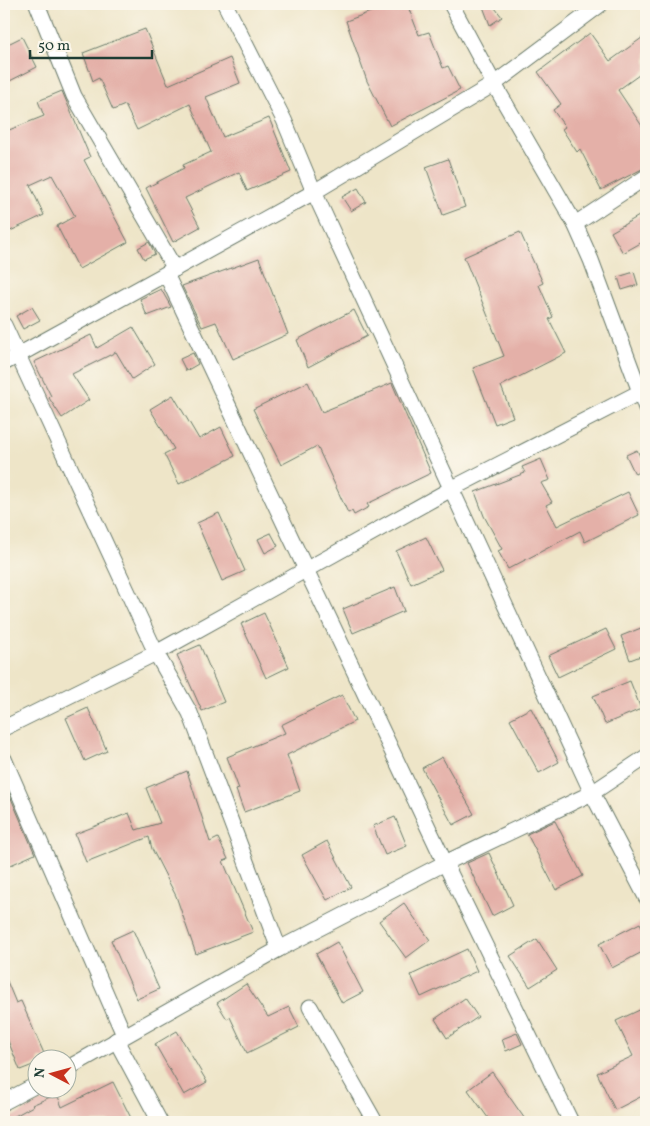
<svg xmlns="http://www.w3.org/2000/svg" width="650" height="1126" font-family="Vollkorn,serif">
<rect width="100%" height="100%" fill="#fbf7ec"/>
<filter id="ink" filterUnits="userSpaceOnUse"><feTurbulence type="fractalNoise" baseFrequency=".02" numOctaves="2"/><feDisplacementMap in="SourceGraphic" scale="10" xChannelSelector="R" yChannelSelector="G"/><feConvolveMatrix kernelMatrix="1 2 1 2 8 2 1 2 1" color-interpolation-filters="sRGB"/></filter>
<filter id="wash" filterUnits="userSpaceOnUse"><feTurbulence type="fractalNoise" baseFrequency=".0096" numOctaves="4" result="noise"/><feDisplacementMap in="SourceGraphic" scale="20" xChannelSelector="R" yChannelSelector="G"/><feGaussianBlur stdDeviation="1.12" result="paint"/><feColorMatrix in="noise" values="0 0 0 0 0 0 0 0 0 0 0 0 0 0 0 0 0 1.4 0 .05"/><feComposite in="paint" operator="in"/></filter>
<g filter="url(#wash)">
<rect width="100%" height="100%" fill="#eee5c8"/>
<g id="blocks">
<!-- building -->
<g fill="#e4b0a8">
<path d="M392 4H407L419 35 429 32 443 68 448 66 460 90 390 126 367 81 346 21Z"/>
<path d="M482 4H492L502 17 490 25Z"/>
<path d="M145 29 168 85 230 58 240 83 206 97 223 137 269 118 291 172 247 191 239 172 185 198 200 227 173 242 146 188 184 168 183 165 211 152 190 104 137 130 125 105 113 110 99 78 93 81 83 53Z"/>
<path d="M590 33 610 61 646 35V70L618 90 646 132V167L601 190 580 149 577 152 562 129 565 127 553 110 561 104 538 72Z"/>
<path d="M22 37 37 67 4 84V46Z"/>
<path d="M62 91 90 157 84 160 128 242 79 269 57 226 75 216 52 175 30 185 44 215 4 234V132L44 116 38 101Z"/>
<path d="M448 159 465 207 443 215 426 167Z"/>
<path d="M358 188 366 202 351 211 342 197Z"/>
<path d="M646 212V240L623 253 611 232Z"/>
<path d="M520 232 543 283 539 285 553 317 549 319 566 353 501 386 513 417 495 424 473 368 504 356 464 257Z"/>
<path d="M149 242 155 254 144 259 138 248Z"/>
<path d="M259 258 288 334 233 359 216 322 202 327 182 286Z"/>
<path d="M634 272 638 285 622 290 618 277Z"/>
<path d="M161 289 171 307 147 316 140 299Z"/>
<path d="M32 307 40 320 23 329 16 316Z"/>
<path d="M354 310 367 336 308 367 297 340Z"/>
<path d="M133 327 155 364 132 379 116 352 72 374 89 400 62 418 49 398 51 396 34 362 91 335 97 348Z"/>
<path d="M193 353 198 364 186 371 180 359Z"/>
<path d="M308 382 322 412 392 383 431 473 367 504 369 507 354 515 352 511 348 513 317 446 281 465 253 409Z"/>
<path d="M173 395 199 439 221 427 235 456 179 484 164 454 174 449 150 409Z"/>
<path d="M637 450 646 468 635 474 626 455Z"/>
<path d="M541 459 550 480 541 483 552 502 546 505 557 526 628 492 639 515 585 542 580 531 508 569 498 551 502 549 484 516 475 492 525 473 522 467Z"/>
<path d="M219 513 245 571 222 581 197 523Z"/>
<path d="M271 533 278 546 265 553 258 539Z"/>
<path d="M426 537 442 570 411 584 396 551Z"/>
<path d="M395 587 404 611 353 633 343 609Z"/>
<path d="M264 613 289 667 266 678 241 624Z"/>
<path d="M646 626V654L630 660 621 636Z"/>
<path d="M606 629 616 649 558 677 548 656Z"/>
<path d="M200 645 224 702 202 711 177 655Z"/>
<path d="M630 681 641 709 605 724 593 696Z"/>
<path d="M342 695 355 721 287 755 300 791 244 812 236 790 239 789 227 757 285 733 281 725Z"/>
<path d="M88 708 107 751 85 761 66 718Z"/>
<path d="M531 708 559 762 539 773 510 719Z"/>
<path d="M442 757 474 814 453 825 422 768Z"/>
<path d="M187 771 210 842 218 838 228 859 223 861 253 932 196 954 176 896 152 849 149 837 86 862 75 834 129 813 136 830 160 823 146 788Z"/>
<path d="M4 782 35 854 4 868Z"/>
<path d="M395 817 407 846 385 855 373 826Z"/>
<path d="M555 821 583 876 556 890 527 834Z"/>
<path d="M327 841 351 887 327 900 302 855Z"/>
<path d="M489 853 513 905 492 916 467 863Z"/>
<path d="M404 903 430 940 406 958 379 921Z"/>
<path d="M640 923 646 935V950L612 968 599 944Z"/>
<path d="M133 930 159 989 137 999 111 940Z"/>
<path d="M537 939 557 970 530 987 510 956Z"/>
<path d="M337 942 363 992 342 1003 316 954Z"/>
<path d="M467 949 477 971 421 997 411 975Z"/>
<path d="M4 974 16 1003 21 1001 46 1058H38V1063L20 1070 4 1031Z"/>
<path d="M246 984 268 1017 289 1007 299 1027 247 1053 230 1017 227 1019 217 1003Z"/>
<path d="M465 998 478 1017 447 1038 435 1019Z"/>
<path d="M646 1007V1094L615 1110 597 1073 633 1056 616 1021Z"/>
<path d="M177 1031 207 1082 184 1095 155 1044Z"/>
<path d="M517 1033 522 1044 506 1051 502 1039Z"/>
<path d="M492 1072 527 1122H491L468 1090Z"/>
<path d="M113 1082 133 1122H4L33 1106 32 1105 57 1094 62 1107Z"/>
</g>
</g>
</g>
<g filter="url(#ink)">
<use href="#blocks" fill-opacity="0" stroke="#677868" stroke-width="1"/>
<g fill="none" stroke-linecap="round" stroke-linejoin="round">
<!-- minor casing -->
<g stroke="#677868" stroke-width="17">
<g id="minor">
<path d="M37 4 74 96 175 269"/>
<path d="M225 4 284 120 314 192 592 793 646 757"/>
<path d="M451 4 494 84 575 224 591 260 646 408"/>
<path d="M575 224 646 177"/>
<path d="M166 274 445 863 571 1122"/>
<path d="M4 325 156 653 190 713 279 949"/>
<path d="M4 363 314 192 494 84 601 4"/>
<path d="M4 728 156 653 453 488 646 389"/>
<path d="M4 759 124 1035"/>
<path d="M310 1007 375 1122"/>
<path d="M116 1040 160 1122"/>
<path d="M68 1068 279 949 445 863 592 793 646 897"/>
<path d="M4 1102 38 1084"/>
</g>
</g>
<!-- minor -->
<use href="#minor" stroke="#fff" stroke-width="15"/>
</g>
</g>
<!-- margin -->
<rect width="650" height="1126" fill="none" stroke="#fbf7ec" stroke-width="20"/>
<!-- north arrow -->
<g transform="translate(52 1074) rotate(276)"><circle r="24" fill="#fbf7ec" stroke="#a3ada2"/>
<path d="M0-4L9 19L0 12L-9 19Z" fill="#c8321e"/>
<text y="-8" font-size="14" font-weight="bold" text-anchor="middle" fill="#1f3d34">N</text>
</g>
<!-- scale -->
<path d="M30 50v8h122v-8" fill="none" stroke="#1f3d34" stroke-width="2.5"/>
<text x="38" y="50" font-size="15" fill="#1f3d34" stroke="#fbf7ec" stroke-width="4" paint-order="stroke">50 m</text>
</svg>
